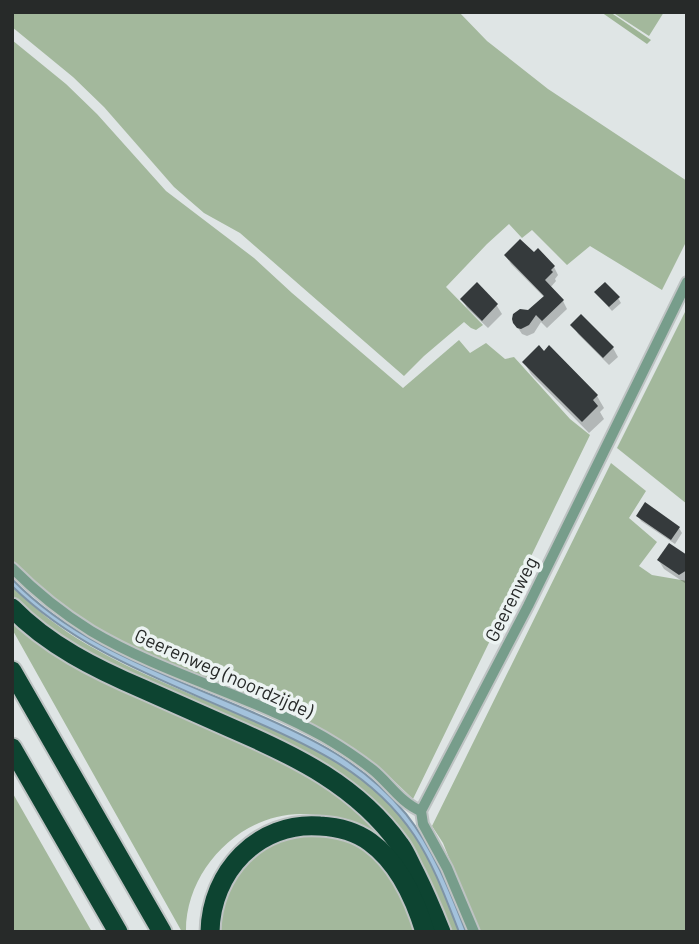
<svg xmlns="http://www.w3.org/2000/svg" width="699" height="944" font-family="Barlow,sans-serif">
<rect width="100%" height="100%" fill="#dfe5e5"/>
<!-- green -->
<g fill="#a3b89c">
<path d="M12 12H459L487 41 548 89 687 181V240L662 290 590 246 567 265 532 230 522 238 509 224 487 244 446 287 483 325 476 330 471 328 464 322 424 356 404 376 240 233 204 213 174 187 104 107 73 77 12 27Z"/>
<path d="M612 12H664L649 36Z"/>
<path d="M12 40 66 84 97 114 166 191 254 258 292 293 403 388 459 340 470 353 486 343 505 359 514 357 570 419 590 435 413 799 390 777 363 757 233 690 140 651 94 628 56 604 12 564Z"/>
<path d="M687 308V504L617 448Z"/>
<path d="M611 463 646 491 629 518 657 542 639 566 652 575 687 581V932H479L443 843 432 826Z"/>
<path d="M12 586C35 609 60 629 88 645 138 674 194 695 247 718 312 746 373 774 414 835 434 865 446 899 459 932H449L390 821 59 636 23 607 12 595Z"/>
<path d="M12 617 308 769 386 836 409 882C391 867 373 852 355 837 347 831 338 821 329 818 258 797 185 861 186 932H182L12 629Z"/>
<path d="M12 792 92 932H12Z"/>
<path d="M301 835C375 836 391 870 415 932H221L222 905 238 873 252 857 268 846Z"/>
</g>
<!-- forest -->
<path fill="#9eb596" d="M601 12H610L651 40 647 44Z"/>
<!-- water -->
<path fill="#a3c2dc" stroke="#7e94a6" stroke-width="2" d="M12 579C76 646 170 676 252 712 312 738 363 762 406 814 433 848 450 891 466 932H459C446 899 434 865 414 835 373 774 312 746 247 718 165 681 78 651 12 586Z"/>
<!-- shadow -->
<g fill="#0003">
<path d="M538 250 554 267 558 275 555 279 556 281 550 288 563 301 567 309 547 328 541 322 534 333 527 336 522 334 516 325 544 297 511 264 506 256 534 255Z"/>
<path d="M477 285 497 306 502 314 488 328 467 308 462 299Z"/>
<path d="M596 293 618 298 621 303 612 311Z"/>
<path d="M573 325 613 348 618 357 609 365 578 334Z"/>
<path d="M544 353 597 396 604 408 600 412 604 419 589 433 531 374 524 362Z"/>
<path d="M638 516 679 528 682 533 675 544 641 521Z"/>
<path d="M687 554V582L685 583 664 569 659 561 685 556Z"/>
</g>
<!-- building -->
<g fill="#353a3c">
<path d="M520 239 534 252 538 248 555 266 551 270 553 272 545 280 564 300 542 321 536 315 529 325 521 329 517 328 513 323 512 319 513 314 520 309 528 310 544 296 504 255Z"/>
<path d="M477 282 498 304 482 321 460 299Z"/>
<path d="M605 282 620 297 609 307 594 292Z"/>
<path d="M581 314 614 347 603 358 570 325Z"/>
<path d="M539 345 544 351 549 345 598 395 593 400 598 406 582 422 522 362Z"/>
<path d="M645 502 680 527 671 540 636 516Z"/>
<path d="M669 543 687 555V570L679 575 657 560Z"/>
</g>
<g fill="none" stroke-linecap="round" stroke-linejoin="round">
<!-- minor casing -->
<g stroke="#bec3c3" stroke-width="14">
<g id="minor">
<path d="M12 568C36 592 62 613 91 631 165 675 250 695 324 737 341 747 358 758 373 770 389 783 401 803 421 811"/>
<path d="M474 932 447 868 423 824 421 811 528 606 687 282"/>
</g>
</g>
<!-- motorway casing -->
<g stroke="#bec3c3" stroke-width="23">
<g id="motorway">
<path d="M12 608C48 645 96 669 143 689 173 702 202 715 231 728 296 756 358 786 400 845 406 853 410 864 415 873 425 893 433 912 441 932"/>
<path d="M12 671 162 932"/>
<path d="M12 748 118 932"/>
<path d="M210 932C211 872 258 821 320 826 338 827 355 831 370 842 399 863 415 899 425 932"/>
</g>
</g>
<!-- minor -->
<use href="#minor" stroke="#779d8b" stroke-width="10"/>
<!-- motorway -->
<use href="#motorway" stroke="#0d4431" stroke-width="19"/>
</g>
<g text-anchor="middle" stroke-width="7" stroke-linejoin="round" paint-order="stroke">
<!-- street labels -->
<g font-size="19" fill="#272a29" stroke="#ecf3f2">
<text transform="translate(511 599) rotate(-63)" y="7">Geerenweg</text>
<text transform="translate(224 673) rotate(24)" y="7">Geerenweg (noordzijde)</text>
</g>
</g>
<!-- border -->
<rect width="699" height="944" fill="none" stroke="#272a29" stroke-width="28"/>
</svg>
